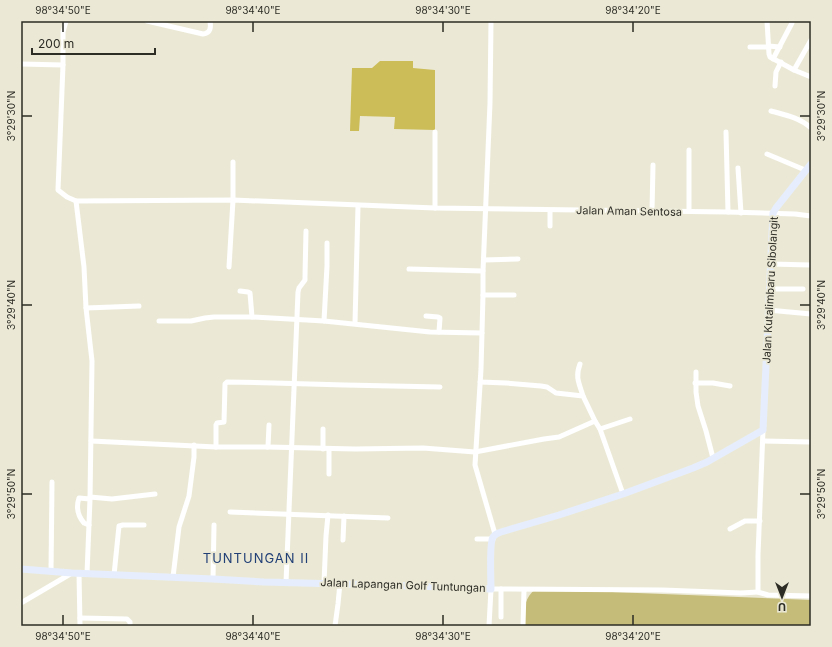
<svg xmlns="http://www.w3.org/2000/svg" width="832" height="647" font-family="Inter,sans-serif">
<rect width="100%" height="100%" fill="#ebe9d6"/>
<!-- green -->
<path fill="#c5bc79" d="M536 589 811 600V626H524C524 612 523 598 536 589Z"/>
<!-- water -->
<path fill="#ccbd58" d="M380 61H413V68L435 70V130L394 129 395 117 360 116 359 131H350L352 68H372Z"/>
<g fill="none" stroke-linecap="round" stroke-linejoin="round">
<!-- street -->
<g stroke="#fff" stroke-width="5">
<path d="M66 21 63 32V65L58 190 67 197 76 201 233 200 435 208 728 212 795 214 811 216"/>
<path d="M147 21 203 34C211 33 211 27 210 21"/>
<path d="M491 21 490 103 483 271V295L481 369 475 465 495 534"/>
<path d="M767 21 769 54 770 57 794 70 811 77"/>
<path d="M768 46 780 47"/>
<path d="M750 47H768"/>
<path d="M773 59 792 23"/>
<path d="M21 64 63 65"/>
<path d="M794 70 811 40"/>
<path d="M775 86 776 72 781 62"/>
<path d="M771 111C786 115 800 118 811 128"/>
<path d="M435 132V208"/>
<path d="M726 132 728 212"/>
<path d="M767 154 805 170"/>
<path d="M738 168 741 213"/>
<path d="M76 201 84 267 86 308 92 361 90 499 87 574"/>
<path d="M550 210V226"/>
<path d="M652 211 653 165"/>
<path d="M689 211V150"/>
<path d="M484 260 518 259"/>
<path d="M770 264 811 265"/>
<path d="M229 267 233 200V162"/>
<path d="M409 269 483 271"/>
<path d="M769 289H803"/>
<path d="M240 291 248 292 250 293 252 317"/>
<path d="M483 295H514"/>
<path d="M86 308 139 306"/>
<path d="M768 310 811 314"/>
<path d="M426 316 438 317 440 318 439 332"/>
<path d="M159 321H191L205 318 214 317H252L324 321 430 332 482 333"/>
<path d="M324 321 327 266V243"/>
<path d="M355 323 358 206"/>
<path d="M580 364C575 377 579 383 583 396"/>
<path d="M696 372V392L698 406 706 431 713 458"/>
<path d="M480 382 506 383 541 386 547 387 556 393 583 396 595 421 600 429 623 494"/>
<path d="M695 383H713L730 386"/>
<path d="M323 429V449"/>
<path d="M600 429 630 419"/>
<path d="M763 430 758 555V592L768 595 811 596"/>
<path d="M91 441 216 447H268L355 449 423 448 475 452 544 439 559 437 595 421"/>
<path d="M763 441 811 442"/>
<path d="M216 447V425L217 423 224 422 225 384 227 382 274 383 345 385 440 387"/>
<path d="M268 447 269 425"/>
<path d="M329 449V474"/>
<path d="M90 497 112 499 155 494"/>
<path d="M230 512 388 518"/>
<path d="M89 525 84 523C78 516 76 507 79 498L90 499"/>
<path d="M730 529 745 521H760"/>
<path d="M477 539H493"/>
<path d="M343 540 344 516"/>
<path d="M51 572 52 482"/>
<path d="M79 573 80 626"/>
<path d="M114 575 119 526 123 525H144"/>
<path d="M173 577 179 527 189 496 194 457V445"/>
<path d="M213 579 214 525"/>
<path d="M286 583 298 292 299 288 305 280V276L306 231"/>
<path d="M324 583 326 536 328 515"/>
<path d="M21 603 72 573"/>
<path d="M501 617V589"/>
<path d="M80 618 127 619 130 622V626"/>
<path d="M335 626 338 604 340 583"/>
<path d="M489 626 491 589 662 590 741 593 758 592"/>
<path d="M523 626 524 590"/>
</g>
<!-- secondary -->
<path stroke="#e6eefd" stroke-width="7" d="M21 569 72 573 213 579 264 582 416 586 491 589C491 579 489 544 493 537 495 534 498 533 501 532L559 515 623 494 693 468 707 462 763 430 773 213 776 208 811 164"/>
</g>
<!-- ticks -->
<path fill="none" stroke="#2d2c25" stroke-width="1.5" d="M63 22V32M253 22V32M443 22V32M633 22V32M22 116H32M800 116H810M22 305H32M800 305H810M22 494H32M800 494H810M63 615V625M253 615V625M443 615V625M633 615V625"/>
<g text-anchor="middle" stroke-width="3.5" stroke-linejoin="round" paint-order="stroke">
<!-- street labels -->
<g font-size="11" fill="#2d2c25" stroke="#ebe9d6">
<text transform="translate(629 211) rotate(1)" y="4">Jalan Aman Sentosa</text>
<text transform="translate(770 290) rotate(-87)" y="4">Jalan Kutalimbaru Sibolangit</text>
<text transform="translate(403 585) rotate(2)" y="4">Jalan Lapangan Golf Tuntungan</text>
</g>
<!-- quarter labels -->
<g font-size="13" letter-spacing="1" fill="#213f75" stroke="#ebe9d6">
<text x="256" y="563">TUNTUNGAN II</text>
</g>
</g>
<!-- border -->
<rect width="832" height="647" fill="none" stroke="#ebe9d6" stroke-width="44"/>
<!-- north arrow -->
<g transform="translate(782 597) rotate(180)" stroke="#ebe9d6" stroke-width="3" paint-order="stroke">
<path d="M0-3L7 15L0 10L-7 15Z" fill="#2d2c25"/>
<text y="-6" font-size="11" font-weight="bold" text-anchor="middle" fill="#2d2c25">U</text>
</g>
<!-- scale -->
<path d="M32 48v6h123v-6" fill="none" stroke="#2d2c25" stroke-width="2"/>
<text x="38" y="48" font-size="12" fill="#2d2c25" stroke="#ebe9d6" stroke-width="3" paint-order="stroke">200 m</text>
<rect x="22" y="22" width="788" height="603" fill="none" stroke="#2d2c25" stroke-width="1.5"/>
<g font-size="10" text-anchor="middle" fill="#2d2c25">
<text x="63" y="14">98°34'50"E</text>
<text x="253" y="14">98°34'40"E</text>
<text x="443" y="14">98°34'30"E</text>
<text x="633" y="14">98°34'20"E</text>
<text transform="translate(821 116) rotate(-90)" y="4">3°29'30"N</text>
<text transform="translate(11 116) rotate(-90)" y="4">3°29'30"N</text>
<text transform="translate(821 305) rotate(-90)" y="4">3°29'40"N</text>
<text transform="translate(11 305) rotate(-90)" y="4">3°29'40"N</text>
<text transform="translate(821 494) rotate(-90)" y="4">3°29'50"N</text>
<text transform="translate(11 494) rotate(-90)" y="4">3°29'50"N</text>
<text x="63" y="640">98°34'50"E</text>
<text x="253" y="640">98°34'40"E</text>
<text x="443" y="640">98°34'30"E</text>
<text x="633" y="640">98°34'20"E</text>
</g>
</svg>
